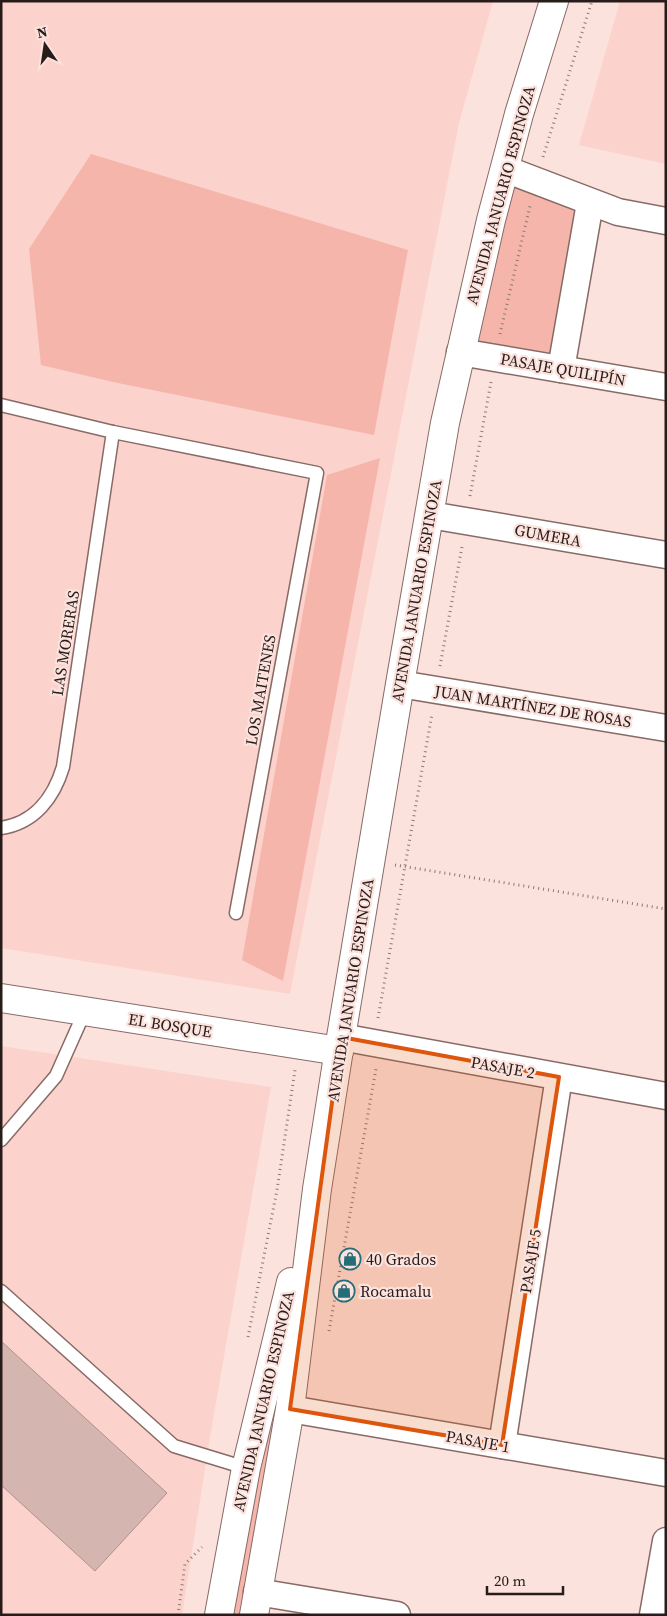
<svg xmlns="http://www.w3.org/2000/svg" width="667" height="1616" font-family="'Source Serif 4',serif">
<rect width="100%" height="100%" fill="#fce2dd"/>
<!-- built -->
<g fill="#fcd2cc">
<path d="M1 1H493L459 123 290 994 1 948Z"/>
<path d="M620 1H666V164L579 145Z"/>
<path d="M1 1046 271 1087 210 1437 182 1615H1Z"/>
</g>
<!-- green -->
<g fill="#f5b5ab">
<path d="M91 154 408 250 374 435 113 382 41 365 29 249Z"/>
<path d="M511 178 584 209 555 361 471 342Z"/>
<path d="M380 458 283 981 242 960 327 475Z"/>
<path d="M280 1353V1409L245 1615H227Z"/>
</g>
<!-- building -->
<path fill="#d4b5af" stroke="#b0918c" d="M1 1341 167 1493 95 1571 1 1485Z"/>
<g fill="none" stroke-linecap="round" stroke-linejoin="round">
<!-- lane casing -->
<g stroke="#876a66" stroke-width="15">
<g id="lane">
<path d="M1 405 113 432 317 473 236 913"/>
<path d="M1 828C35 823 54 797 63 767L113 432"/>
<path d="M1 1140 56 1076 85 1011"/>
<path d="M1 1291 174 1446 246 1468"/>
</g>
</g>
<!-- street casing -->
<g stroke="#876a66" stroke-width="29">
<g id="street">
<path d="M505 169 618 212 666 221"/>
<path d="M460 352 666 387"/>
<path d="M561 369 590 203"/>
<path d="M430 515 666 555"/>
<path d="M400 684 666 728"/>
<path d="M341 1037 666 1096"/>
<path d="M290 1409 666 1473"/>
<path d="M502 1445 559 1077"/>
<path d="M257 1592 397 1615"/>
<path d="M653 1615 666 1541"/>
</g>
</g>
<!-- secondary casing -->
<g stroke="#876a66" stroke-width="30">
<g id="secondary">
<path d="M1 998 339 1051"/>
<path d="M219 1615 246 1468 291 1282"/>
<path d="M254 1615 290 1409 317 1189 341 1037 400 684 445 423 491 220 519 114 554 1"/>
</g>
</g>
<!-- path -->
<g stroke="#8c7976" stroke-width="3" stroke-dasharray="1 4" stroke-linecap="butt">
<path d="M543 157 592 1"/>
<path d="M500 334 530 206"/>
<path d="M470 496 491 382"/>
<path d="M440 666 462 547"/>
<path d="M395 865 666 909"/>
<path d="M378 1018 432 714"/>
<path d="M329 1331 376 1069"/>
<path d="M248 1337 277 1190 295 1070"/>
<path d="M178 1615 185 1564 202 1547"/>
</g>
<!-- lane -->
<use href="#lane" stroke="#fff" stroke-width="12"/>
<!-- street -->
<use href="#street" stroke="#fff" stroke-width="26"/>
<!-- secondary -->
<use href="#secondary" stroke="#fff" stroke-width="28"/>
</g>
<!-- marked area -->
<path fill="#de560d" fill-opacity="0.2" stroke="#de560d" stroke-width="4" stroke-linejoin="round" d="M341 1037 559 1077 502 1445 290 1409Z"/>
<!-- icons -->
<defs>
<g id="shop-ring" transform="scale(1.125)"><circle r="9.5" fill="#fce2dd" stroke="#256d78" stroke-width="1.5"/><path d="M-5-2.5h2.3a2.7 3.5 0 0 1 5.4 0H5L5.5 6h-11ZM-1.5-2.5h3a1.5 2.3 0 0 0-3 0Z" fill="#256d78"/></g>
</defs>
<g fill-rule="evenodd">
<use href="#shop-ring" x="350" y="1259"/>
<use href="#shop-ring" x="344" y="1291"/>
</g>
<g text-anchor="middle" stroke-width="4.5" stroke-linejoin="round" paint-order="stroke">
<!-- street labels -->
<g font-size="16" fill="#281c1a" stroke="#fce2dd">
<text transform="translate(500 195) rotate(-75)" y="6">AVENIDA JANUARIO ESPINOZA</text>
<text transform="translate(563 369) rotate(10)" y="6">PASAJE QUILIPÍN</text>
<text transform="translate(548 535) rotate(10)" y="6">GUMERA</text>
<text transform="translate(416 591) rotate(-80)" y="6">AVENIDA JANUARIO ESPINOZA</text>
<text transform="translate(65 643) rotate(-81)" y="6">LAS MORERAS</text>
<text transform="translate(260 690) rotate(-80)" y="6">LOS MAITENES</text>
<text transform="translate(533 706) rotate(9)" y="6">JUAN MARTÍNEZ DE ROSAS</text>
<text transform="translate(350 990) rotate(-81)" y="6">AVENIDA JANUARIO ESPINOZA</text>
<text transform="translate(170 1025) rotate(9)" y="6">EL BOSQUE</text>
<text transform="translate(503 1067) rotate(10)" y="6">PASAJE 2</text>
<text transform="translate(530 1261) rotate(-81)" y="6">PASAJE 5</text>
<text transform="translate(263 1401) rotate(-77)" y="6">AVENIDA JANUARIO ESPINOZA</text>
<text transform="translate(478 1441) rotate(10)" y="6">PASAJE 1</text>
</g>
<!-- poi labels -->
<g font-size="16" fill="#281c1a" stroke="#fce2dd" text-anchor="start">
<text x="366" y="1265">40 Grados</text>
<text x="360" y="1297">Rocamalu</text>
</g>
</g>
<!-- border -->
<rect width="667" height="1616" fill="none" stroke="#281c1a" stroke-width="5"/>
<!-- north arrow -->
<g transform="translate(45 45) rotate(347)" stroke="#fce2dd" stroke-width="4" paint-order="stroke">
<path d="M0-4L9 19L0 12L-9 19Z" fill="#281c1a"/>
<text y="-8" font-size="14" font-weight="bold" text-anchor="middle" fill="#281c1a">N</text>
</g>
<!-- scale -->
<path d="M487 1586v8h76v-8" fill="none" stroke="#281c1a" stroke-width="2.5"/>
<text x="494" y="1586" font-size="15" fill="#281c1a" stroke="#fce2dd" stroke-width="4" paint-order="stroke">20 m</text>
</svg>
